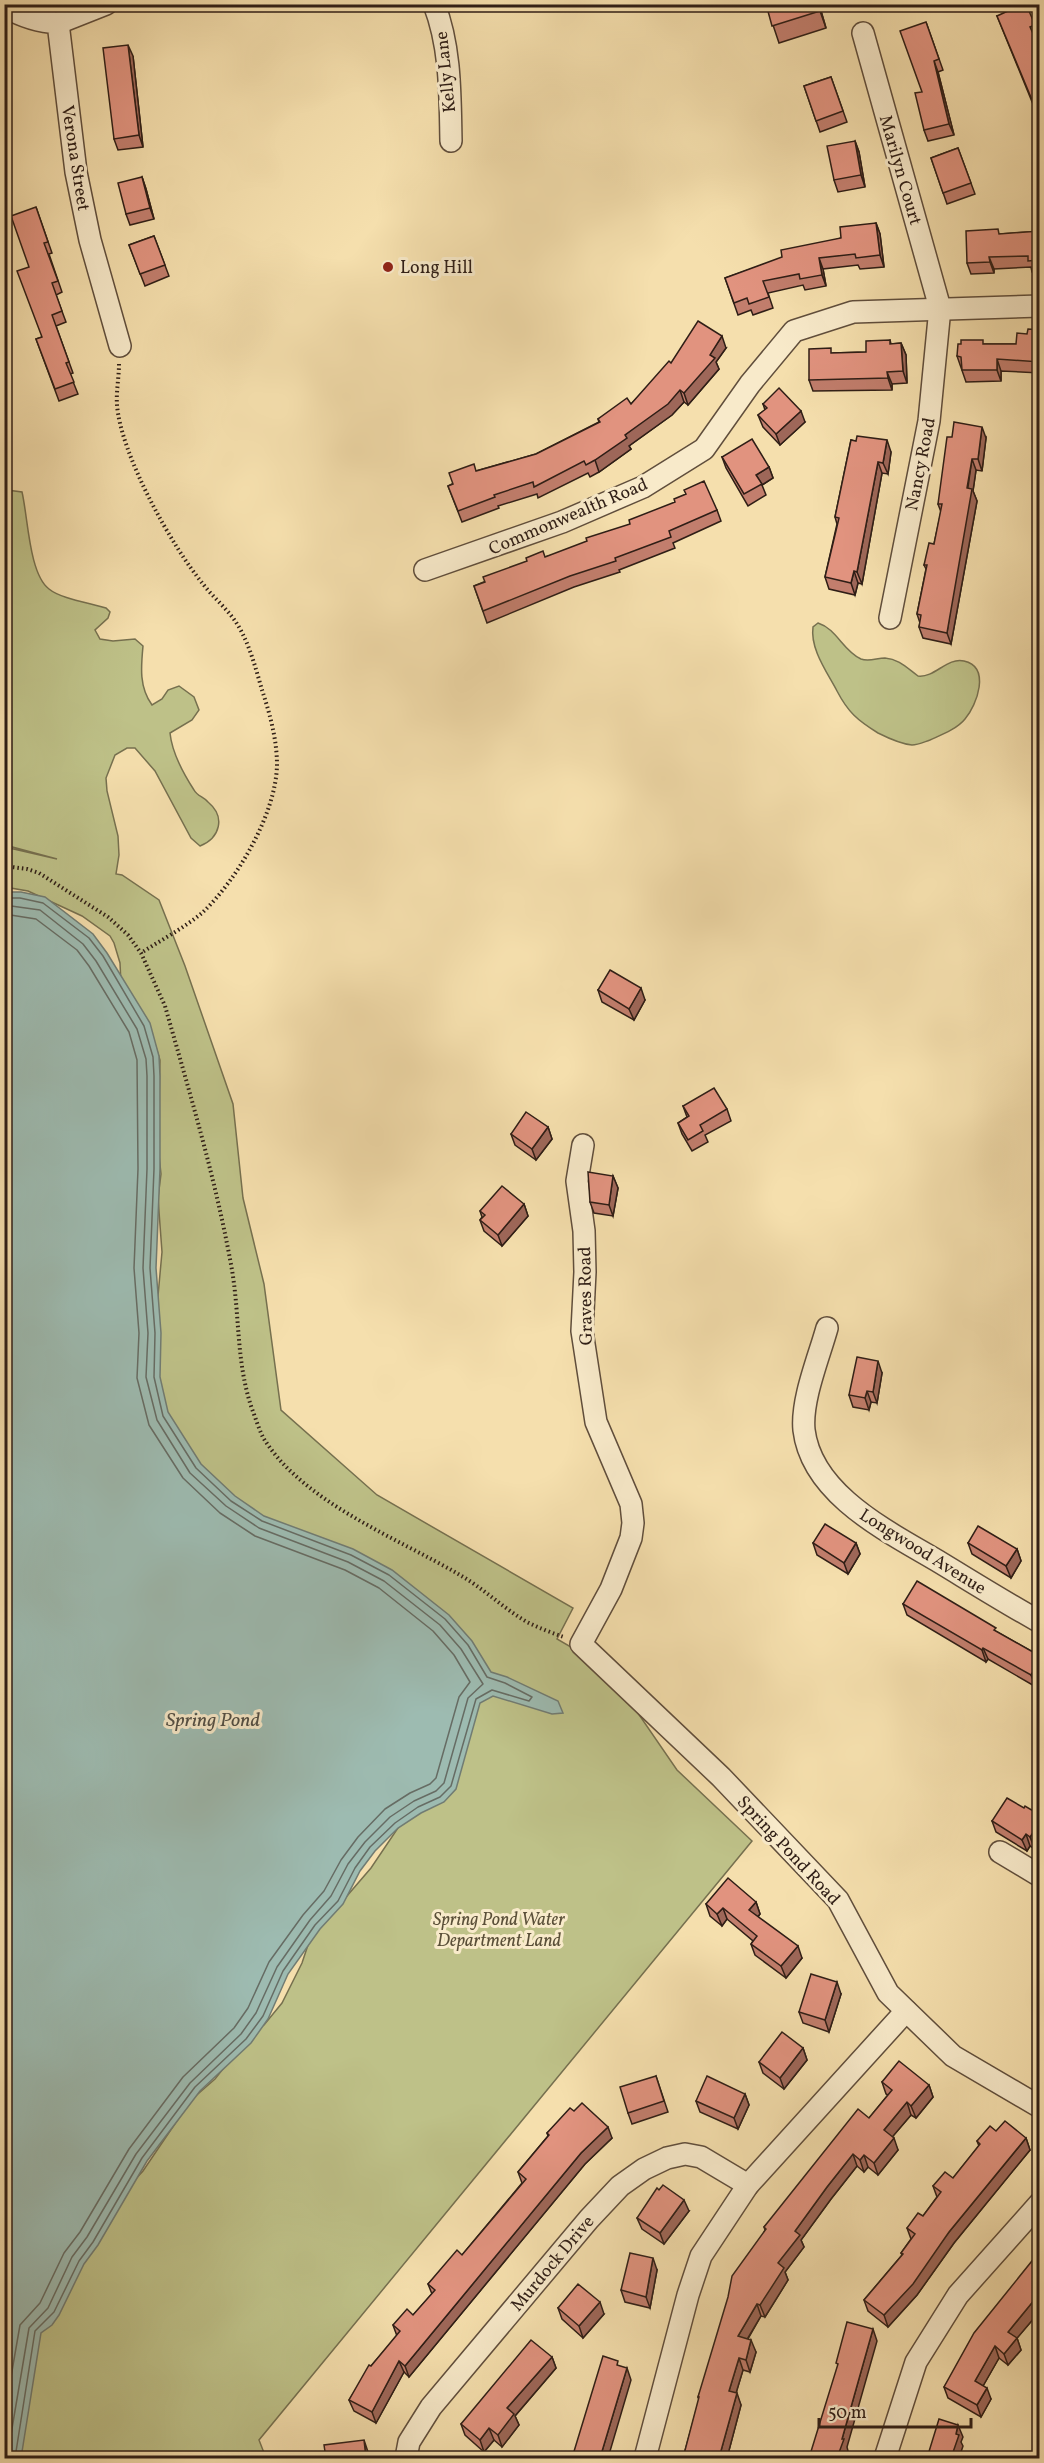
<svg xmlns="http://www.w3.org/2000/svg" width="1044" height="2463" font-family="Vollkorn,serif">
<rect width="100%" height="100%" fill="#f5dfad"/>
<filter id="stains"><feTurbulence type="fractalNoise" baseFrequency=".00333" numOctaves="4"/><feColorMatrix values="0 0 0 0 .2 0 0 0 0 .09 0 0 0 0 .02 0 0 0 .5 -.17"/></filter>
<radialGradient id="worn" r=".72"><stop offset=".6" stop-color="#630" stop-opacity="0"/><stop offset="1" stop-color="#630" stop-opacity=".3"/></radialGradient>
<!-- green -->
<g fill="#bec188" stroke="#76704f" stroke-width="1.5">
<path d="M4 487 7 490 22 492C28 517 29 574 49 589 61 599 91 603 106 608L110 612 108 618 95 630 100 639 113 641 135 639 143 646C141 667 139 687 152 705L162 699 168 690 179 686 194 697 199 710 192 720 170 733C172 753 183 773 194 790 197 796 204 797 208 802 226 817 220 838 200 846L191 838 155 771 135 748H127L115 755 106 778 107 791 118 836 119 855 116 874 122 875 159 900 185 966 233 1104 243 1198 264 1284 281 1410 377 1495 573 1608 557 1639 607 1668 677 1770 752 1841 259 2440 266 2458H10L43 2316 130 2185 143 2171 191 2100 215 2079 249 2036 264 2025 282 2003 302 1963 310 1939 371 1868 402 1822 218 1513 160 1397 155 1329 162 1252 158 1198 161 1174 158 1146 160 1060 155 1044 121 984 120 963 114 943 110 936 82 916 28 891 5 887V847L57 859 5 845Z"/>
<path d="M818 623C837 629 843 651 861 659 869 662 877 658 885 658 899 659 907 668 918 676 935 678 947 657 964 661 991 667 977 705 965 719 957 729 941 735 930 740 924 742 918 745 912 745 901 744 888 738 878 733 857 720 848 712 837 691 827 672 810 649 813 627Z"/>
</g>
<!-- water -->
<path fill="#9dbbb1" stroke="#717c73" stroke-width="1.5" d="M5 892H21L45 897 93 934 107 953 150 1023 159 1056 160 1076V1169L156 1268 161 1333 160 1377 168 1412 201 1464 235 1496 264 1516 353 1549 392 1570 449 1615 472 1641 491 1672 507 1677 558 1701 563 1713 552 1714 493 1696 480 1703 456 1789 444 1802 421 1813 398 1828 375 1851 360 1871 343 1904 320 1929 288 1974 268 2019 251 2043 200 2091 147 2161 98 2245 84 2264 59 2315 52 2325 41 2333 21 2458H4Z"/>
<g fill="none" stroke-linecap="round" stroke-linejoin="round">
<!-- shore -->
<g stroke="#666c64" stroke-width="1.5">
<path d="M4 898H20L43 903 89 938 103 956 144 1026 153 1057 154 1076V1169L150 1268 155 1333 154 1377 163 1416 196 1468 231 1501 262 1521 351 1555 389 1575 445 1619 468 1645 487 1677 505 1683 532 1697 529 1701 492 1690 476 1699 451 1786 440 1797 418 1807 395 1823 370 1847 355 1868 338 1901 315 1925 283 1971 263 2016 246 2039 195 2087 142 2158 93 2242 79 2261 54 2312 35 2331 15 2458"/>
<path d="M4 905 40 910 83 944 96 961 137 1029 146 1059 147 1076V1169L143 1268 148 1333 146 1377 157 1420 190 1473 226 1506 259 1528 348 1562 384 1581 440 1625 461 1649 483 1684 468 1698 444 1783 436 1791 414 1801 390 1817 365 1842 348 1864 331 1896 310 1920 277 1967 256 2013 241 2034 190 2083 136 2154 87 2237 72 2257 48 2308 29 2328 7 2458"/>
<path d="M4 914 36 919 77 950 89 966 129 1032 137 1060 138 1169 134 1268 139 1333 137 1378 149 1425 183 1478 220 1513 255 1536 345 1570 379 1588 433 1631 454 1655 470 1682 459 1697 436 1778 430 1784 410 1793 385 1809 358 1837 341 1860 324 1891 303 1915 269 1962 248 2008 234 2028 183 2077 129 2149 80 2232 64 2253 40 2303 20 2325 4 2417"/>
</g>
<!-- street casing -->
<g stroke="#604e3c" stroke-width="24">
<g id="street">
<path d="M434 4C451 48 450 95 451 141"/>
<path d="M4 6C22 17 38 22 58 23L76 172 90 240 120 346"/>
<path d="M58 23 106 4"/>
<path d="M863 33 940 308 929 421 890 618"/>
<path d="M425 570 562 522 643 487 704 449 750 384 794 331 853 312 1040 306"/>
<path d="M583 1145 577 1181 584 1231 585 1272 582 1331 596 1422 631 1504 633 1523 631 1538 611 1589 581 1644 721 1777 838 1900 888 1993 953 2056 1040 2107"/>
<path d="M827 1328C819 1357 801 1400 804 1430 812 1496 891 1533 941 1563 974 1583 1006 1603 1040 1622"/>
<path d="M1000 1852 1040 1876"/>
<path d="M406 2458 409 2442 431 2407 589 2219 620 2186 644 2169 667 2158 685 2154 701 2157 748 2185"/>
<path d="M645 2458 688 2295 701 2256 748 2185 906 2011"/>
<path d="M885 2458 916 2362 958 2295 1040 2203"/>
</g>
</g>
<!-- path -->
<g stroke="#2f1e16" stroke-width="4" stroke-dasharray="1.5 3" stroke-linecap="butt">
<path d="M119 364C119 377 116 392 117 405 121 455 171 545 203 584 212 596 224 606 233 618 248 638 255 666 262 690 270 714 277 740 277 765 276 814 237 880 202 913 184 928 161 940 141 953"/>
<path d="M4 866 27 869 39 873 108 917 128 935 141 953 165 1006C190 1094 216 1180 232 1270 240 1318 236 1362 252 1409 256 1419 259 1430 264 1439 303 1502 397 1538 460 1575 483 1588 503 1608 527 1622 539 1628 552 1633 564 1637"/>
</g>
<!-- street -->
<use href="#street" stroke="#f8eaca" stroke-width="21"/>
</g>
<!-- wall -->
<g fill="#c27e6d" stroke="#2f1e16" stroke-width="1.5">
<path d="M766 4H819L826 28 779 43Z"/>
<path d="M997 16 1035 25 1039 37 1035 38 1040 49 1039 119Z"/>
<path d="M926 22 943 70 938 72 954 135 928 141 924 130Z"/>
<path d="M133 56 143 147 118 150 114 139Z"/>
<path d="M831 77 847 122 820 132 804 86Z"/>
<path d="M855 141 859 152 865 187 838 192 834 180Z"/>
<path d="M958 148 975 194 947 204 931 158Z"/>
<path d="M142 177 146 189 154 219 130 225 126 214Z"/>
<path d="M36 207 52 253 49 254 62 292 56 295 66 322 56 326 73 373 70 374 78 394 59 401 36 339 42 337Z"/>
<path d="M876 223 880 234 884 267 860 269 858 265 823 269 826 286 805 290 803 285 768 293 773 308 753 315 751 310 738 315 725 278 841 238Z"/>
<path d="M1040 231V272H1032L1031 267 994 269V273L971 274 967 263 1000 234Z"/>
<path d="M154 236 169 276 145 286 129 245Z"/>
<path d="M1040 330V373L1001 371V381L966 382 957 356 984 344H1016L1027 334Z"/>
<path d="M890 340 891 344 901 343 906 355 907 383 892 384V390L813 391 809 380 833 353 866 352Z"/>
<path d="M726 348 716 362 719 369 688 405 684 402 672 415 629 446 631 449 599 472 590 477 588 473 538 498 537 494 498 506 499 508 462 522 448 486 476 471 536 454 599 422 598 419 631 404 671 363Z"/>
<path d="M763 404 805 422 780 445 763 427 758 415 765 410Z"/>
<path d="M986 438 982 471 976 470 973 491 977 501 951 644 923 638 919 627 920 623 917 614 926 569 924 565 934 544 941 512 938 504Z"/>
<path d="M851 440 891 452 888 474 882 473 862 584 858 583 855 595 829 589 825 577 837 524 835 517Z"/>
<path d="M722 457 769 467 773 478 762 485 766 495 748 506 726 468Z"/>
<path d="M717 510 721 521 673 543 675 548 619 570 620 572 574 587 487 623 474 586 545 557Z"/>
<path d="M598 990 645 1000 634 1020 602 1002Z"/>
<path d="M683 1106 727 1109 731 1121 705 1135 708 1142 692 1151 682 1134 678 1123 687 1117Z"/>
<path d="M548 1127 552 1139 536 1160 515 1145 511 1134Z"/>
<path d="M613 1176 618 1188 613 1216 594 1213 590 1202Z"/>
<path d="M524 1204 528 1216 502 1246 484 1231 480 1220 482 1217 480 1211Z"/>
<path d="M882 1373 877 1403 871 1402 869 1410 853 1407 849 1395Z"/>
<path d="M813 1543H856L860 1554 848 1574 817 1555Z"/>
<path d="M968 1543 1017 1549 1021 1561 1011 1578 972 1554Z"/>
<path d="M903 1604 997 1632 1040 1656 1036 1687 988 1659 986 1662 907 1615Z"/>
<path d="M1040 1815V1841L1035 1849 1030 1846 1027 1851 996 1832 992 1821Z"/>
<path d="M756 1902 760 1914 758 1917 802 1958 786 1978 755 1955 751 1944 753 1941 727 1919 722 1926 710 1916 706 1904Z"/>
<path d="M841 1994 829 2032 803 2023 799 2012Z"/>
<path d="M803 2048 807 2060 784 2089 763 2073 759 2062Z"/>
<path d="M656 2076 668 2112 632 2124 628 2113Z"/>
<path d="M882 2082 929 2085 933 2097 916 2118 911 2115 892 2137 898 2150 878 2175 868 2167 864 2172 857 2166 831 2199 801 2240 804 2247 785 2272 788 2280 765 2317 761 2316 748 2339 756 2352 750 2372 743 2370 736 2393 741 2405 727 2458H683L699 2400 698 2397 765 2230 764 2227 869 2118 888 2095 886 2094Z"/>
<path d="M745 2094 749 2105 738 2129 700 2112 696 2101Z"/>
<path d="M574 2111 612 2138 585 2164 409 2377 404 2372 376 2423 354 2411 349 2400 371 2366 397 2336 393 2325 413 2315 432 2294 428 2284 462 2255 522 2183 518 2172 548 2136 547 2133Z"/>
<path d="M996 2131 1026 2138 1030 2150 954 2243 917 2295 888 2327 868 2311 864 2300 902 2255 901 2253 911 2239 907 2228 923 2216 937 2197 933 2186 953 2178 979 2146 977 2141Z"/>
<path d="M689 2211 664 2244 642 2229 637 2218Z"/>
<path d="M1040 2251V2311L1017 2338 1021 2350 1008 2365 999 2358 983 2386 991 2399 981 2417 948 2398 944 2387Z"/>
<path d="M657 2270 650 2308 625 2302 621 2290Z"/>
<path d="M558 2308 604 2314 583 2338 562 2319Z"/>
<path d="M552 2357 556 2368 515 2416 519 2425 502 2447 494 2440 484 2452 465 2435 461 2424Z"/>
</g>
<!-- shaded-wall -->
<g fill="#9e6759" stroke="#2f1e16" stroke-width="1.5">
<path d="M818 4H819L826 28 820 11Z"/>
<path d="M128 45 133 56 143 147 139 135Z"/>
<path d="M934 61 938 72 954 135 949 124Z"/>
<path d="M855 141 859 152 865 187 861 175Z"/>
<path d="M142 177 146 189 154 219 150 208Z"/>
<path d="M876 223 880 234 884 267 880 255Z"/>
<path d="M989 257 994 269V273L990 262Z"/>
<path d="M819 258 823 269 826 286 822 275Z"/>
<path d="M722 336 726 348 716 362 719 369 688 405 684 393Z"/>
<path d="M901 343 906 355 907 383 903 371Z"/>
<path d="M997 359 1001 371V381L997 370Z"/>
<path d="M887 372 892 384V390L888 378Z"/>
<path d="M680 390 684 402 672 415 629 446 631 449 599 472 595 460 625 435Z"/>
<path d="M801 411 805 422 780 445 776 434Z"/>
<path d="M982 427 986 438 982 471 978 459Z"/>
<path d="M887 440 891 452 888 474 883 463Z"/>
<path d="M972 459 976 470 973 491 977 501 951 644 947 633Z"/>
<path d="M878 462 882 473 862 584 857 572Z"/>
<path d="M769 467 773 478 762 485 756 475Z"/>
<path d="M854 571 858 583 855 595 851 583Z"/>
<path d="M641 988 645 1000 634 1020 629 1009Z"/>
<path d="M548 1127 552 1139 536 1160 532 1149Z"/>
<path d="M613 1176 618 1188 613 1216 609 1205Z"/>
<path d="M524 1204 528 1216 502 1246 498 1235Z"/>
<path d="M878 1361 882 1373 877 1403 873 1392Z"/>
<path d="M867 1391 871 1402 869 1410 865 1398Z"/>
<path d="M856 1543 860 1554 848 1574 844 1563Z"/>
<path d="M1017 1549 1021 1561 1011 1578 1006 1566Z"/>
<path d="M983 1648 988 1659 986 1662 982 1650Z"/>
<path d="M1040 1661V1680L1036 1687 1031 1675Z"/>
<path d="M1040 1823V1841L1035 1849 1030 1837Z"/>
<path d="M1026 1834 1030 1846 1027 1851 1022 1840Z"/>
<path d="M756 1902 760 1914 753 1922 749 1910Z"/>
<path d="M723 1908 727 1919 722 1926 717 1914Z"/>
<path d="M798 1946 802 1958 786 1978 781 1966Z"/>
<path d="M837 1982 841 1994 829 2032 825 2020Z"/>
<path d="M803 2048 807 2060 784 2089 780 2078Z"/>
<path d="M929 2085 933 2097 916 2118 911 2106Z"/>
<path d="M745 2094 749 2105 738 2129 734 2118Z"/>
<path d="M907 2102 911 2115 888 2142 884 2130Z"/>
<path d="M608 2127 612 2138 585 2164 409 2377 405 2366 581 2153Z"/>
<path d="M894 2138 898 2150 878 2175 874 2163Z"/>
<path d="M1026 2138 1030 2150 954 2243 917 2295 888 2327 884 2315 949 2232Z"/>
<path d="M853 2154 857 2166 831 2199 801 2240 804 2247 785 2272 788 2280 765 2317 760 2305 778 2263 795 2231 827 2187Z"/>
<path d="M864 2155 868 2167 864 2172 860 2160Z"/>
<path d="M684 2200 689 2211 664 2244 660 2233Z"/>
<path d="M653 2258 657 2270 650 2308 646 2297Z"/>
<path d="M1035 2299 1040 2311 1013 2343 1008 2332Z"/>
<path d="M600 2302 604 2314 583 2338 579 2326Z"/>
<path d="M757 2304 761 2316 742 2348 738 2336Z"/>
<path d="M873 2329 877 2341 847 2447 848 2451 845 2458H837L842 2439Z"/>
<path d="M1017 2338 1021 2350 1008 2365 1004 2354Z"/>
<path d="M751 2340 756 2352 750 2372 746 2360Z"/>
<path d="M995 2346 999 2358 979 2393 975 2381Z"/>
<path d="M552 2357 556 2368 515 2416 519 2425 502 2447 498 2435 507 2408Z"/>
<path d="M739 2358 743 2370 733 2403 729 2391Z"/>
<path d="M399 2361 404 2372 376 2423 372 2412Z"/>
<path d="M627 2368 631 2380 608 2458H600Z"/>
<path d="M987 2388 991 2399 981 2417 977 2405Z"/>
<path d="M737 2393 741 2405 727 2458H719Z"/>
<path d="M958 2425 963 2437 961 2442 963 2446 959 2458H951L956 2434Z"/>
<path d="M489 2428 494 2440 484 2452 480 2440Z"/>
<path d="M364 2440 368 2452 369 2458H366Z"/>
</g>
<!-- building -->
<g fill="#e1937f" stroke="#2f1e16" stroke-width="1.5">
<path d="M766 4H818L820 11 772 26Z"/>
<path d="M1023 4H1026L1035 25 1030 27 1040 49V106L1035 107 997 16Z"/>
<path d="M926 22 939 59 934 61 949 124 924 130 915 93 922 92 900 31Z"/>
<path d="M128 45 139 135 114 139 103 48Z"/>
<path d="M831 77 843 111 816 121 804 86Z"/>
<path d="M855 141 861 175 834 180 827 146Z"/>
<path d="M958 148 971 183 943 193 931 158Z"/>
<path d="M142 177 150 208 126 214 118 183Z"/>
<path d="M36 207 48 242 44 243 58 281 52 283 62 311 52 315 69 362 66 363 74 382 55 389 36 339 42 337 17 271 29 267 11 216Z"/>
<path d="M876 223 880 255 856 258 855 254 819 258 822 275 800 279 799 274 763 281 769 297 749 304 747 298 734 303 725 278 782 257 781 250 841 238 840 227Z"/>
<path d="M998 229 999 234 1040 231V260L1028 261V256L989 257 990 262 967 263 966 231Z"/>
<path d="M154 236 165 265 140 274 129 245Z"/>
<path d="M698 321 722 336 710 355 715 358 684 393 680 390 668 404 625 435 627 438 595 460 586 465 584 461 534 487 533 482 494 495 495 497 458 511 448 486 453 484 449 473 474 464 476 471 536 454 600 422 598 419 627 398 631 404 669 361 671 363Z"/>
<path d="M1028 329 1040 330V362L997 359V370H962L961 357 957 356 958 344H961V340H983V344H1016L1017 333 1027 334Z"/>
<path d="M890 340V344L901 343 903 371 887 372 888 378 809 380V349L831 348V353L866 352V341Z"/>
<path d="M779 388 801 411 776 434 758 415 767 408 763 404Z"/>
<path d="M954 422 982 427 978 459H972L967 488 972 489 947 633 919 627 921 615 917 614 927 565H924L929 543 934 544 942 504H938L947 437H952Z"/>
<path d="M857 436 887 440 883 463 878 462 857 572 854 571 851 583 825 577 839 518 835 517 851 440 856 441Z"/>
<path d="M752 439 769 467 756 475 762 484 744 494 722 457Z"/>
<path d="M704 481 717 510 669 531 671 537 615 558 616 561 570 576 483 611 474 586 485 582 483 577 527 561 526 558 543 551 545 557 587 541 586 538 630 524 629 520 675 502 674 499 686 494 684 490Z"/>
<path d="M610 970 641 988 629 1009 598 990Z"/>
<path d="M714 1088 727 1109 700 1125 703 1131 688 1140 678 1123 689 1116 683 1106Z"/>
<path d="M526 1112 548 1127 532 1149 511 1134Z"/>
<path d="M588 1172 613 1176 609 1205 590 1202Z"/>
<path d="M502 1186 524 1204 498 1235 480 1220 485 1215 480 1211Z"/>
<path d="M857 1357 878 1361 873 1392 867 1391 865 1398 849 1395Z"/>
<path d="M825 1524 856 1543 844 1563 813 1543Z"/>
<path d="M978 1526 1017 1549 1006 1566 968 1543Z"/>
<path d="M917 1581 996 1628 994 1630 1040 1656V1661L1031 1675 983 1648 982 1650 903 1604Z"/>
<path d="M1007 1798 1024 1808 1025 1806 1040 1815V1823L1030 1837 1026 1834 1022 1840 992 1821Z"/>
<path d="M728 1878 756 1902 749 1910 798 1946 781 1966 751 1944 757 1936 723 1908 717 1914 706 1904Z"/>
<path d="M811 1974 837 1982 825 2020 799 2012Z"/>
<path d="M782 2032 803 2048 780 2078 759 2062Z"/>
<path d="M899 2061 929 2085 911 2106 907 2102 884 2130 894 2138 874 2163 864 2155 860 2160 853 2154 827 2187 795 2231 800 2235 778 2263 784 2268 760 2305 757 2304 738 2336 751 2340 746 2360 739 2358 729 2391 737 2393 719 2458H683L699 2397H698L728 2297 732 2276 766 2229 764 2227 858 2109 869 2118 892 2090 882 2082Z"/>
<path d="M656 2076 664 2101 628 2113 620 2087Z"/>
<path d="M707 2076 745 2094 734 2118 696 2101Z"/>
<path d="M582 2103 608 2127 581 2153 405 2366 399 2361 372 2412 349 2400 369 2365 371 2366 400 2331 393 2325 407 2309 413 2315 435 2290 428 2284 457 2250 462 2255 526 2179 518 2172 549 2135 547 2133 570 2108 574 2111Z"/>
<path d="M1005 2121 1026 2138 949 2232 913 2284 884 2315 864 2300 903 2254 901 2253 915 2234 907 2228 918 2213 923 2216 941 2192 933 2186 945 2172 953 2178 980 2144 977 2141 990 2126 996 2131Z"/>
<path d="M663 2185 684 2200 660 2233 637 2218 657 2188 659 2190Z"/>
<path d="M1040 2251V2303L1035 2299 1008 2332 1017 2338 1004 2354 995 2346 975 2381 987 2388 977 2405 944 2387 974 2333Z"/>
<path d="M630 2253 653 2258 646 2297 621 2290Z"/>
<path d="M578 2284 600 2302 579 2326 558 2308Z"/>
<path d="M847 2322 873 2329 842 2439H844L837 2458H809L838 2364 836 2363Z"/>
<path d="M531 2340 552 2357 507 2408 514 2414 498 2435 489 2428 480 2440 461 2424Z"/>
<path d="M603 2356 618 2361 617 2365 627 2368 600 2458H572Z"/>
<path d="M939 2419 958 2425 956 2434 959 2435 951 2458H927Z"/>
<path d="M364 2440 366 2458H326L324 2445Z"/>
</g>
<!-- markers -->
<circle fill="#8f2418" stroke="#f8eaca" stroke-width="2" cx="388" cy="267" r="6"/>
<g text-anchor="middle" stroke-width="6" stroke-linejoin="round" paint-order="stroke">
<!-- street labels -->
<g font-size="18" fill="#2f1e16" stroke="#f8eaca">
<text transform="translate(445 72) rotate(-96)" y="6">Kelly Lane</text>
<text transform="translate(76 158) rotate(81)" y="6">Verona Street</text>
<text transform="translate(901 170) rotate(74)" y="6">Marilyn Court</text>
<text transform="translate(920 464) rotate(-79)" y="6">Nancy Road</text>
<text transform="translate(568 516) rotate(-23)" y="6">Commonwealth Road</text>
<text transform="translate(585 1296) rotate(-91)" y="6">Graves Road</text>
<text transform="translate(923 1551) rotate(32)" y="6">Longwood Avenue</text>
<text transform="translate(789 1850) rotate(47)" y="6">Spring Pond Road</text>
<text transform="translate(552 2263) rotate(-50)" y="6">Murdock Drive</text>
</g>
<!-- poi labels -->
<g font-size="18" fill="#2f1e16" stroke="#f8eaca" text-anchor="start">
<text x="400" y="273">Long Hill</text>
</g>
<!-- park labels -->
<g font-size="18" font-style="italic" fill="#5a4f38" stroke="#f8eaca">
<text x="499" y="1925">Spring Pond Water<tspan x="499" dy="21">Department Land</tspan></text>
</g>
<!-- water labels -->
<g font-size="20" font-style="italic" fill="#504d44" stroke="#f8eaca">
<text x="213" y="1726">Spring Pond</text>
</g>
</g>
<!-- margin -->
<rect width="1044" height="2463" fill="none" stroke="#f5dfad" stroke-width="24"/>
<rect x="6" y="6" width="1032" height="2451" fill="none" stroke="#2f1e16" stroke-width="3"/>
<rect x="12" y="12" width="1020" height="2439" fill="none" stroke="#2f1e16" stroke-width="1.5"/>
<!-- scale -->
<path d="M819 2418v9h152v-9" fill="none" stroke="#2f1e16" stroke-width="3"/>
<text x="828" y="2418" font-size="18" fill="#2f1e16" stroke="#f8eaca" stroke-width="4.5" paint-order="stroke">50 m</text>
<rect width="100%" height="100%" filter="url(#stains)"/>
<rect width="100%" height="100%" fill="url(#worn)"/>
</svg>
